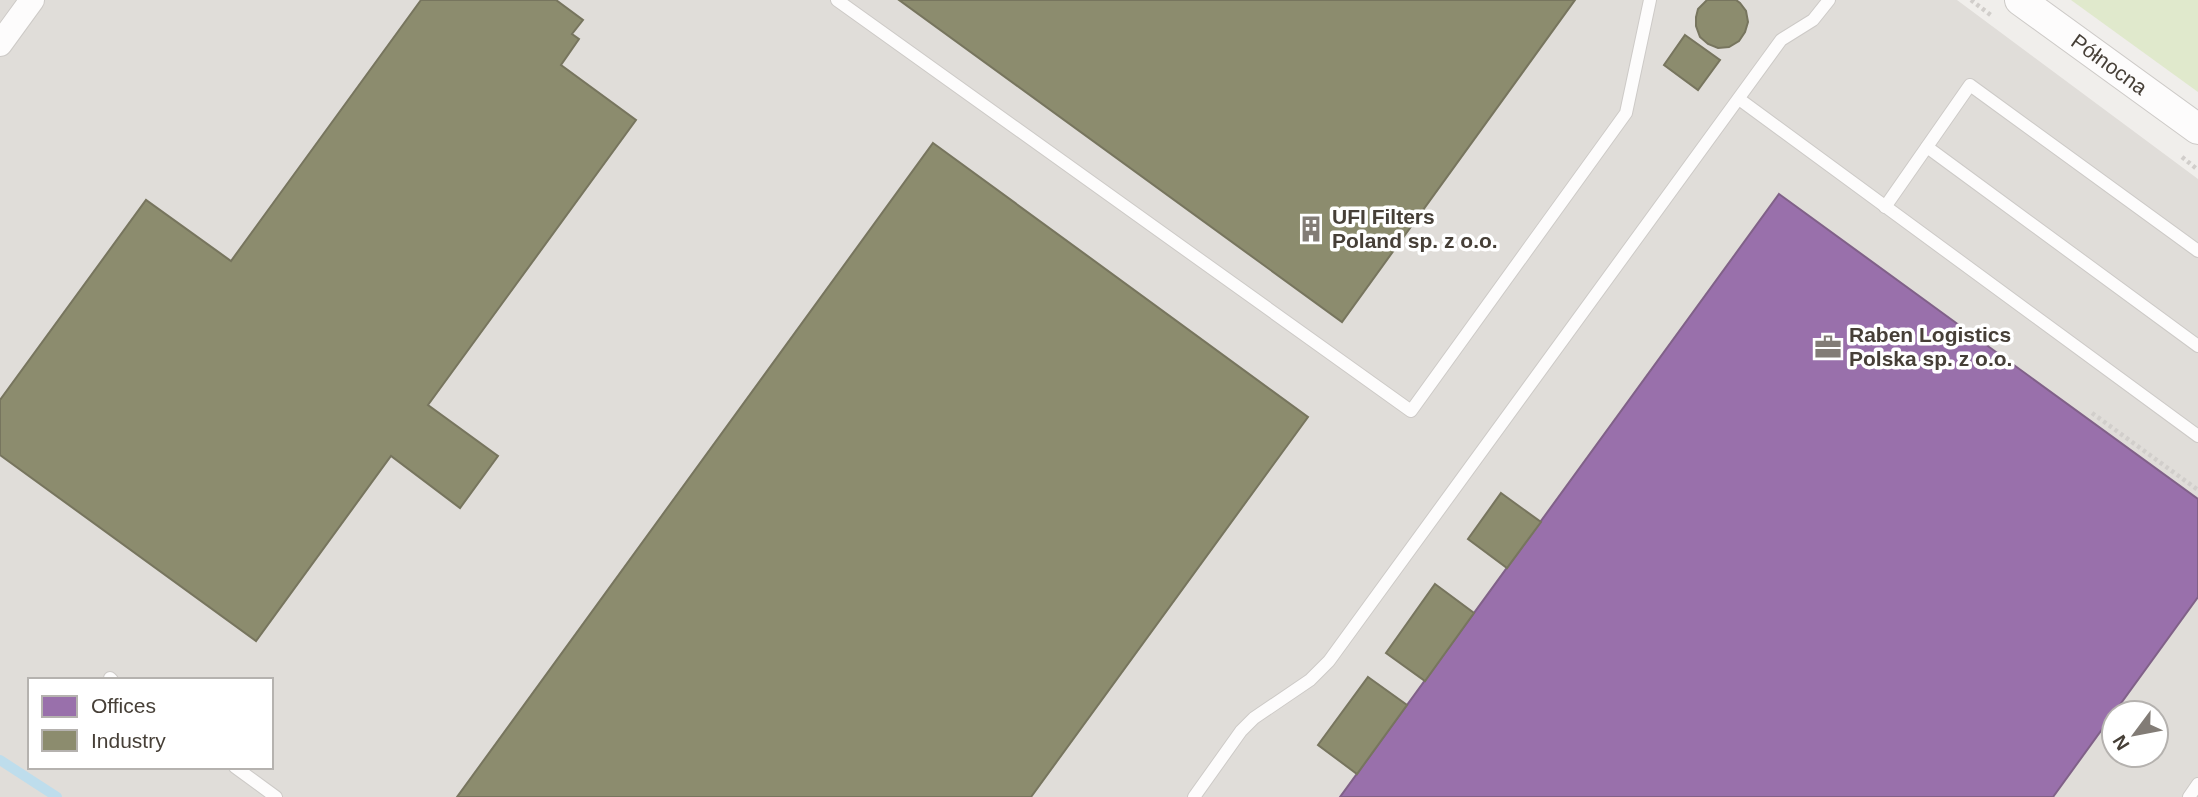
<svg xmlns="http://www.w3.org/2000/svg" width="2198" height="797" font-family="Helvetica,sans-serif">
<rect width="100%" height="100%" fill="#f0eeeb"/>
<!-- industrial -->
<path fill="#e0ddd9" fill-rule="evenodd" d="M0 0H1957L2198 179V797H0ZM30 680H271V767H30ZM2114 713H2156V755H2114Z"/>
<!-- green -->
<path fill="#e0e9cc" d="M2071 0H2198V92Z"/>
<!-- offices -->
<path fill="#9970ab" stroke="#806188" stroke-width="2" d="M1779 194 2198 499V597L2053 797H1340Z"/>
<!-- industry -->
<g fill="#8c8c6e" stroke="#77755e" stroke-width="2">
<path d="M421 0H556L583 20 572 34 579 39 561 65 636 120 428 405 498 456 460 508 391 456 256 641 0 455V400L146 200 231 261Z"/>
<path d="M899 0H1575L1342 322Z"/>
<path d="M1707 0H1736L1740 3 1746 11 1748 22 1745 32 1739 41 1729 47 1718 48 1708 44 1700 37 1696 26V17L1698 9Z"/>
<path d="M1685 35 1720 60 1698 90 1664 65Z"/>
<path d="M933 143 1308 417 1031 797H457Z"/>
<path d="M1501 493 1541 522 1507 568 1468 539Z"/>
<path d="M1435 584 1474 613 1425 681 1386 653Z"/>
<path d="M1368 677 1407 705 1357 774 1318 745Z"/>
</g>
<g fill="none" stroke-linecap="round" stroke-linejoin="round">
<!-- stream -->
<path stroke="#beddec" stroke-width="10" d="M0 760 57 797"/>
<!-- service casing -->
<g stroke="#cdcac7" stroke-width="14">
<g id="service">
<path d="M837 0 1411 411 1626 113 1650 0"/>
<path d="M1739 99 2198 436"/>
<path d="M1927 147 2198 346"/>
<path d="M1885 207 1970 85 2198 251"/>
<path d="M110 678 112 680"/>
<path d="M235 767 276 797"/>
<path d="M1194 797 1241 731 1254 718 1310 680 1329 661 1781 40 1813 20 1829 0"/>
<path d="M2189 797 2198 784"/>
</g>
</g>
<!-- minor casing -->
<g stroke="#cdcac7" stroke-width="26">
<path id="minor" d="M0 44 32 0"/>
</g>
<!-- tertiary casing -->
<g stroke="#cdcac7" stroke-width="32">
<g id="tertiary">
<path id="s1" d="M2020 0 2198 129"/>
</g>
</g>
<!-- path -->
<g stroke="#d1cecb" stroke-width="4.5" stroke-dasharray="3.5 3.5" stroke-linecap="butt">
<path d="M1971 0 1992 16"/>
<path d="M2182 157 2198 170"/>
<path d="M2092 413 2198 490"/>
</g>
<!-- service -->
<use href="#service" stroke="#fdfcfc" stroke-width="12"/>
<!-- minor -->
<use href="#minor" stroke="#fdfcfc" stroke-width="24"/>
<!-- tertiary -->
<use href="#tertiary" stroke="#fdfcfc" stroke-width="30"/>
</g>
<!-- icons -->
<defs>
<g id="building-bare" transform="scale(2.1)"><path d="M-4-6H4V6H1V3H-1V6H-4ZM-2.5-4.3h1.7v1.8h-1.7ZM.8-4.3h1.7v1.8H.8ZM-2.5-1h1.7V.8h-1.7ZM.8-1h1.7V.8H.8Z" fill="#827c76" stroke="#fff" stroke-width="2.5" paint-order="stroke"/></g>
<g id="office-bare" transform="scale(2.1)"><path d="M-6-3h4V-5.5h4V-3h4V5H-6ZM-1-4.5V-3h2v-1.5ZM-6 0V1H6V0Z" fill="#827c76" stroke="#fff" stroke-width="2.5" paint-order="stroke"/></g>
</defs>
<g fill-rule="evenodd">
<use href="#building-bare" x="1311" y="229"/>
<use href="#office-bare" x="1828" y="347"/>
</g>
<g text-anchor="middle" stroke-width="7" stroke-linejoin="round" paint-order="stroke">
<!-- street labels -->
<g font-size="21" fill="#463f37" stroke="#fff">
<text dy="7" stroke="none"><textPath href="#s1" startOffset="110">Północna</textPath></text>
</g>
<!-- poi labels -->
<g font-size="21" font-weight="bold" fill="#463f37" stroke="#fff" text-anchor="start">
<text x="1332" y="224">UFI Filters<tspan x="1332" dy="24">Poland sp. z o.o.</tspan></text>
<text x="1849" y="342">Raben Logistics<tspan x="1849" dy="24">Polska sp. z o.o.</tspan></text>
</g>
</g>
<!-- legend -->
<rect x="28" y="678" width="245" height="91" fill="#ffffff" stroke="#b5b2af" stroke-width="2"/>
<rect x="42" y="696" width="35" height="21" fill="#9970ab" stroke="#b5b2af" stroke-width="2"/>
<text x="91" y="713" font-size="21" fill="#463f37">Offices</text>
<rect x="42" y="730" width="35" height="21" fill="#8c8c6e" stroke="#b5b2af" stroke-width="2"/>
<text x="91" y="748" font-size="21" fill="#463f37">Industry</text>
<!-- north arrow -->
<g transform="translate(2135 734) rotate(238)"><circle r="33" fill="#ffffff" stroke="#b5b2af" stroke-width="2"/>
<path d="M0-5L12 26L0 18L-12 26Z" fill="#827c76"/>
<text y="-10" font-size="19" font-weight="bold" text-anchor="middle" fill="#463f37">N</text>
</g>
</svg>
